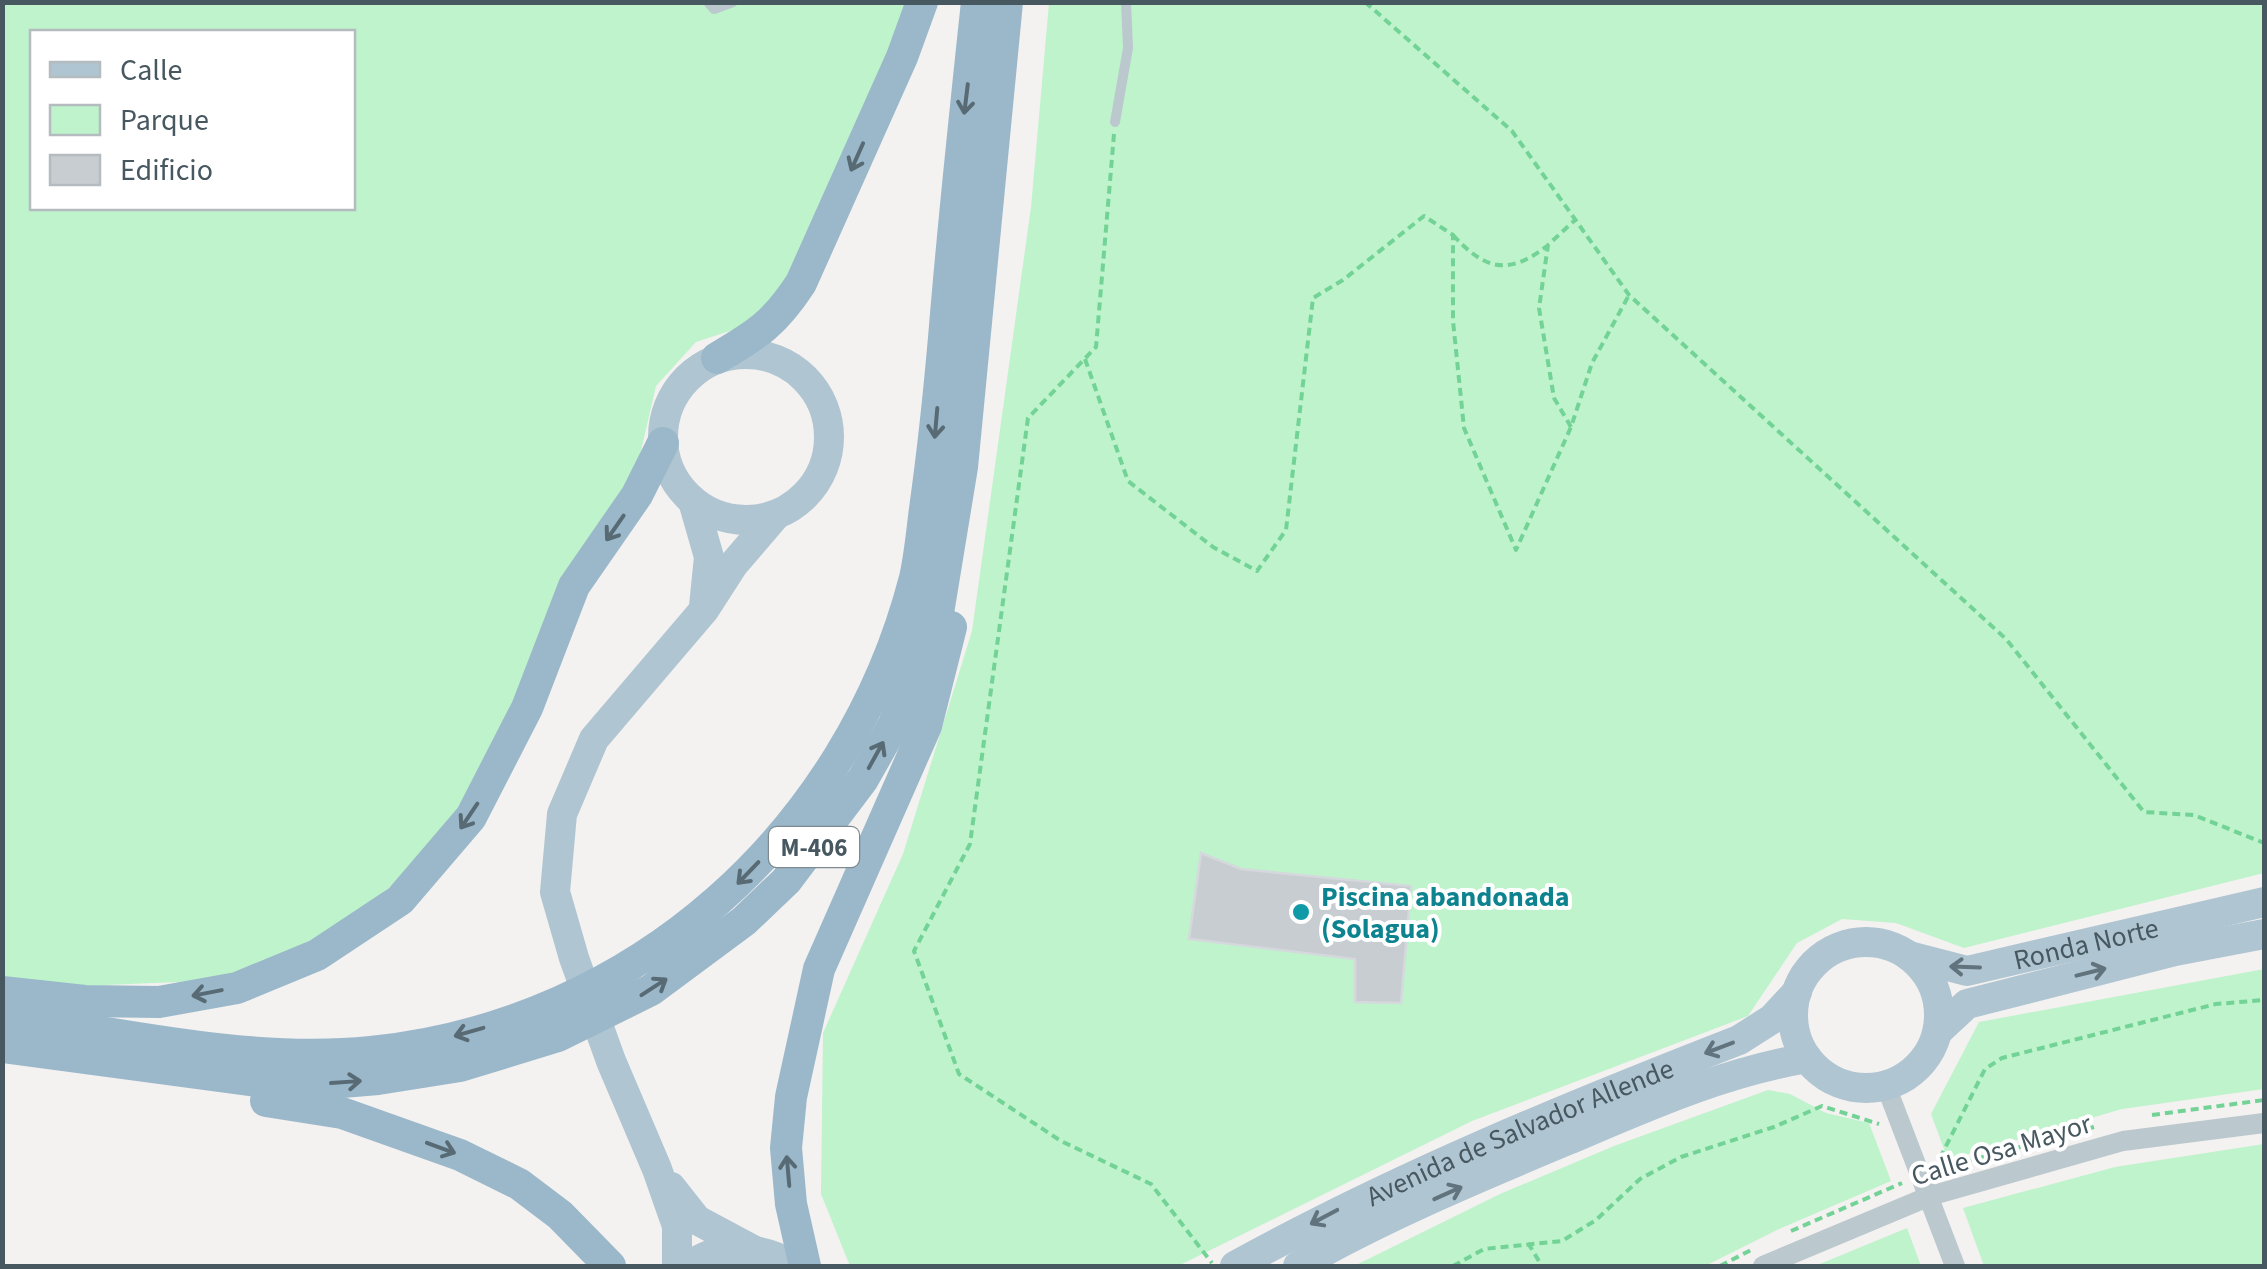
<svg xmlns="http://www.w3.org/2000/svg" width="2267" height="1269" font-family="'Source Sans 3',sans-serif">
<rect width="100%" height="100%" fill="#f4f1f1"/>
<!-- green -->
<g fill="#bef3cb" fill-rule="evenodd">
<path d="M3 3H909L795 270 748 325 696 342 656 386 633 485 480 782 431 854 326 938 226 980 57 987 3 981ZM32 32H352V208H32Z"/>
<path d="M1049 3H2264V873L1964 948 1896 923 1842 919 1797 943 1748 1016 1472 1121 1178 1266H850L821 1194 823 1033 903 854 972 631 1031 207Z"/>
<path d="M2264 969V1089L2122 1109 1948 1160 1931 1114 1979 1022Z"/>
<path d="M1768 1090 1790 1094 1826 1113 1869 1123 1891 1181 1779 1229 1705 1266H1354L1500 1194 1614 1146Z"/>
<path d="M2264 1144V1266H1984L1963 1208 2115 1167Z"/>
<path d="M1907 1228 1921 1266H1815Z"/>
</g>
<!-- building -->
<path fill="#c8cdd1" stroke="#d5d8dd" stroke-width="2.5" d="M1201 853 1241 869 1411 886 1401 1003 1355 1002V959L1189 939Z"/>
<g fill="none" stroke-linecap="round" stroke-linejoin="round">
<!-- path -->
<g stroke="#73d396" stroke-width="4" stroke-dasharray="8 5" stroke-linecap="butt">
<path d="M1365 2 1512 131 1629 295 2006 639 2144 812 2194 815 2264 843"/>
<path d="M2263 2 2264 3"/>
<path d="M1114 134 1096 347 1028 418 970 844 914 951 959 1074 1061 1141 1151 1184 1212 1263"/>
<path d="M1453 235C1485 270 1508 276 1547 246"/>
<path d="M1085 359 1128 481 1213 547 1257 571 1286 530 1313 298 1343 280 1424 216 1453 235V321L1464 428 1516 550 1571 427 1592 363 1629 295"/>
<path d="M1571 427 1554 398 1539 308 1548 245 1575 220"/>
<path d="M2152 1115 2264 1100"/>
<path d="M1940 1158 1985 1069 2002 1058 2216 1004 2264 1000"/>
<path d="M1939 1169 2094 1127"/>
<path d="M1791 1231 1902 1183"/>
<path d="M1528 1243 1542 1266"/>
<path d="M1453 1266 1484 1249 1562 1241 1596 1220 1640 1179 1681 1157 1774 1127 1822 1106 1879 1124"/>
<path d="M1720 1266 1751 1250"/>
</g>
<!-- service -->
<g stroke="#bbc8ce" stroke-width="10">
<path d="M708 2 714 9 733 2"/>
<path d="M1115 122 1128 48 1126 2"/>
</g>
<!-- minor -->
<g stroke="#bbc8ce" stroke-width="20">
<path d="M1886 1086 1955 1266"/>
<path d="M1763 1266 1930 1196 2123 1141 2264 1123"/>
</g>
<!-- primary -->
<g stroke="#afc5d1" stroke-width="30">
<circle cx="746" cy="437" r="83"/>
<path d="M693 501 709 557 704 606"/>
<circle cx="1866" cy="1015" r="73"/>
<path id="s1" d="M1909 956 1967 971 2264 902"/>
<path d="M1938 1031 1967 1004 2175 951 2264 934"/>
<path d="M671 1187 697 1220 753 1250"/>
<path d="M677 1266V1226L657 1169 611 1061 574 958 555 892 562 814 594 739 704 610 733 565 775 516"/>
<path d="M689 1266C722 1243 761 1246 794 1266"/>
<path id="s2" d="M1235 1266C1396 1177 1567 1107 1739 1040L1772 1019 1797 992"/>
<path d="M1298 1266C1384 1217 1477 1178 1568 1140 1648 1106 1721 1073 1807 1058"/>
</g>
<!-- trunk -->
<g stroke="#9ab8ca" stroke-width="32">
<path d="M717 358C758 334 775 323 801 283L902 57 922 2"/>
<path d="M2 992 85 1001 159 1002 237 988 317 955 400 900 471 817 527 708 574 586 637 495 663 443"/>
<path d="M2 1016C123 1034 249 1064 371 1052 636 1025 849 833 915 578 920 556 922 532 925 509 933 452 939 395 944 338 953 226 965 114 977 2"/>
<path d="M2 1047 295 1086 378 1079 460 1066 558 1036 651 990 744 921 786 881 863 779 894 724 938 613 962 467 1007 2"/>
<path d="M266 1101 342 1113 460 1155 519 1184 560 1215 610 1266"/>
<path d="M805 1266 791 1204 786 1148 791 1097 819 969 926 726 951 627"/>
</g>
</g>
<!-- one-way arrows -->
<defs><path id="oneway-shaft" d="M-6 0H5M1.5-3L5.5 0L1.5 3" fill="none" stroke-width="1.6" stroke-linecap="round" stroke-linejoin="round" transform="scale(2.5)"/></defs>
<g stroke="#586b75">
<use href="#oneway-shaft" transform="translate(966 99) rotate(97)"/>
<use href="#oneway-shaft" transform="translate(857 157) rotate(114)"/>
<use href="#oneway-shaft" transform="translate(936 423) rotate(95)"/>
<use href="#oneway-shaft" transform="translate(615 528) rotate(125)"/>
<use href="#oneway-shaft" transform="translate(876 755) rotate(-61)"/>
<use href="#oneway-shaft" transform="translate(469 816) rotate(124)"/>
<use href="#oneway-shaft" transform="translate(748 873) rotate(134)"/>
<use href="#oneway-shaft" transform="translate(654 987) rotate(-33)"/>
<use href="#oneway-shaft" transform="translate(207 993) rotate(169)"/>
<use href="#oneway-shaft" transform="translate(469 1032) rotate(164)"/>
<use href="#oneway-shaft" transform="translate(346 1082) rotate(-4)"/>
<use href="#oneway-shaft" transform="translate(441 1148) rotate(20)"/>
<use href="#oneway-shaft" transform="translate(788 1171) rotate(-95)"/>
</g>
<g stroke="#61737c">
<use href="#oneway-shaft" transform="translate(1965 967) rotate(-178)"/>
<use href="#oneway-shaft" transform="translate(2091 972) rotate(-14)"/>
<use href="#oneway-shaft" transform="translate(1719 1048) rotate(159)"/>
<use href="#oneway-shaft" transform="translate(1448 1193) rotate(-24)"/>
<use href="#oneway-shaft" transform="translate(1324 1217) rotate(152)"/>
</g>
<!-- markers -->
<circle fill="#0f9aa8" stroke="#fff" stroke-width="4" cx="1301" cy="912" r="10"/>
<g text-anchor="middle" stroke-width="8" stroke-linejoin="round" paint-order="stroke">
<!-- shield labels -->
<rect fill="#fff" stroke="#7e8a90" stroke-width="2.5" x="769" y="827" width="90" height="40" rx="8"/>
<g font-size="25" font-weight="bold" fill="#475860">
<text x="814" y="856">M-406</text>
</g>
<!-- culture labels -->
<g font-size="28" font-weight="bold" fill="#0d838f" stroke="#fff" text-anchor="start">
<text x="1321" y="906">Piscina abandonada<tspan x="1321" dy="32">(Solagua)</tspan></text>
</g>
<!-- street labels -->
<g font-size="28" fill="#475860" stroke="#fff">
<text dy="10" stroke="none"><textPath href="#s1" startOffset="182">Ronda Norte</textPath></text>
<text dy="10" stroke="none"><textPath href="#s2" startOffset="315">Avenida de Salvador Allende</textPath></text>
<text transform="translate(2001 1149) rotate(-17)" y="10">Calle Osa Mayor</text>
</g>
</g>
<!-- border -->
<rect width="2267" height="1269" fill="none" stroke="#475860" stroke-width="10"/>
<!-- legend -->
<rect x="30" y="30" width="325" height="180" fill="#ffffff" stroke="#b5bcbf" stroke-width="2.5"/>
<rect x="50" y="62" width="50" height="15" fill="#afc5d1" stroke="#b5bcbf" stroke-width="2.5"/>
<text x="120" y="80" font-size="30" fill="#475860">Calle</text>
<rect x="50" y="105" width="50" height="30" fill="#bef3cb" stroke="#b5bcbf" stroke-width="2.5"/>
<text x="120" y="130" font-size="30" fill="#475860">Parque</text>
<rect x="50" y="155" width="50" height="30" fill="#c8cdd1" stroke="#b5bcbf" stroke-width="2.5"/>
<text x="120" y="180" font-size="30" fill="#475860">Edificio</text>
</svg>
